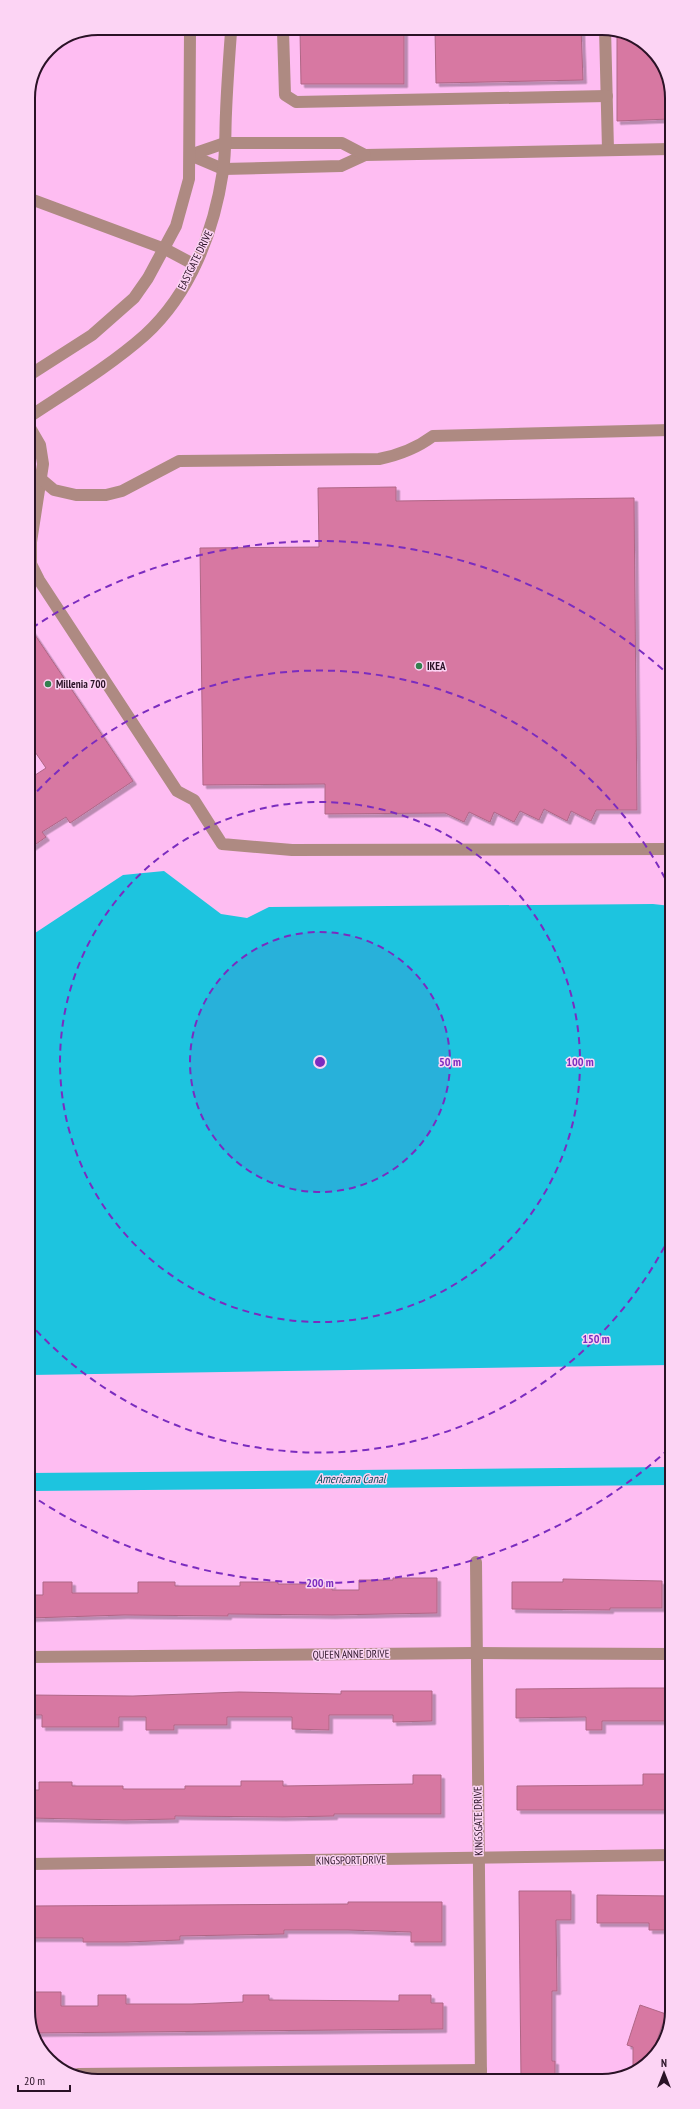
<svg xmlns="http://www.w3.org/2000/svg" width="700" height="2109" font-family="'PT Sans Narrow',sans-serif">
<defs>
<filter id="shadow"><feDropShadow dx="3.5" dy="3.5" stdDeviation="0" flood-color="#0004"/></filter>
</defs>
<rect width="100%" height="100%" fill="#febdf2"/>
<!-- water -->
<path fill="#1dc4df" d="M164 871 221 914 247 918 269 907 653 904 671 906V1365L30 1375 29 937 123 875Z"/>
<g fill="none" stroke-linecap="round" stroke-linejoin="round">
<!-- canal -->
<path stroke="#1dc4df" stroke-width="18" d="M30 1482 671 1476"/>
</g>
<!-- building -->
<g fill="#d778a2" stroke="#af6686" filter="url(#shadow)">
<path d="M581 28 583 80 436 83 435 30Z"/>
<path d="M404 30V84H301L300 31Z"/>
<path d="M617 32 648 45 670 80V119L617 121Z"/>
<path d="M396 487V501L634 498 637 810H596L591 821 571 811 567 821 544 809 539 820 520 811 514 822 494 812 490 822 469 812 464 822 445 813 325 814V784L203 785 200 548 319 547 318 488Z"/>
<path d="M29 626 133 781 70 823 66 817 42 832 46 837 29 849V779L46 768 29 743Z"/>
<path d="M393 1578H437V1613L332 1615 228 1614V1616L124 1615 30 1618V1595H43V1582H72V1593H138V1582H175V1586H240V1582H278V1584H332V1590H359V1580H393Z"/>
<path d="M563 1579 662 1581V1608H610V1610L512 1609V1582H563Z"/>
<path d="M628 1688H669V1721H602V1730H586V1717L516 1718V1689Z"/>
<path d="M341 1691H432V1721L393 1722V1715H329V1730L292 1729V1717H227V1725H174V1730H146V1717H119V1727H42V1715H30V1695L133 1696 239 1692 341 1694Z"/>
<path d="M643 1774H669V1810H517V1786L643 1785Z"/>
<path d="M413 1775H441V1814H334V1816L283 1817 175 1816V1819L123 1820 30 1818V1790H39V1782H72V1786H123V1789H185V1786H241V1781H283V1786L413 1784Z"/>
<path d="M519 1891H571V1920H556L557 1991H552V2061H555V2079H521Z"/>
<path d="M597 1895 672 1896V1930H649V1923H597Z"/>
<path d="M348 1902H442V1942H411V1932L348 1930H284V1934L180 1936V1940L125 1942H83V1938H32V1906L348 1904Z"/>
<path d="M32 1992H61V2006H98V1995H126V2004H192L243 2002V1995H269V2000L399 2001V1995H431V2003H443V2029L33 2033Z"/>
<path d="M640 2005 666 2014 651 2058 633 2070V2047L627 2045Z"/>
</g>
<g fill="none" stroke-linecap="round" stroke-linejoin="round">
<!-- minor -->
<g stroke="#ae8a82" stroke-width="12">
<path d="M605 28 608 150"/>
<path d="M283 31 285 95 296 102 607 96"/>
<path d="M190 155 223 169 341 166 365 155 670 149"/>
<path d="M190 155 225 143H342L365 155"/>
<path d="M28 198 165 249 195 265"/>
<path d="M28 376 92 335 134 298 148 278 176 226 189 179 190 32"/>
<path d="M29 417C68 391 110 366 145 335 191 293 214 231 223 171 226 152 225 132 226 113 227 86 229 59 231 32"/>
<path d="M29 426 40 445 43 464 31 542V564L39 580 177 791 194 800 222 844 292 850 671 849"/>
<path d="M41 479 54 490 76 495H106L122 491 179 461 379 459C399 455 417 448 433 436L670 430"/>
<path d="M476 1562 481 2079"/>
<path d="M30 1657 477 1653 672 1654"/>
<path d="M30 1864 672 1855"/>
<path d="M78 2074 481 2070"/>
</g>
</g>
<!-- distance rings -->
<circle cx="320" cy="1062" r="130" fill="#7b2cbf" fill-opacity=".12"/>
<g fill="none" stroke="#7b2cbf" stroke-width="2" stroke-dasharray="7 5">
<circle cx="320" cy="1062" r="130"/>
<circle cx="320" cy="1062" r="260"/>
<path d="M670 1236A391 391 0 0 1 32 1326M29 800A391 391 0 0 1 670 888"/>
<path d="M669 1449A521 521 0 0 1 32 1496M32 628A521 521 0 0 1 669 675"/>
</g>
<!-- markers -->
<g fill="#33804f" stroke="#fcd4f4" stroke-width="1.5">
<circle cx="419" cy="666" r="4"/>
<circle cx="48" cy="684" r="4"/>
</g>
<g text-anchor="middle" stroke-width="3" stroke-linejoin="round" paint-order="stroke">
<!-- street labels -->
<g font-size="11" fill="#2a1226" stroke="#fcd4f4">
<text transform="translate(195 260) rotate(-64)" y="4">EASTGATE DRIVE</text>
<text transform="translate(351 1654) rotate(-1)" y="4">QUEEN ANNE DRIVE</text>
<text transform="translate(478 1821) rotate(-91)" y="4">KINGSGATE DRIVE</text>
<text transform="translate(351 1860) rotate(-1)" y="4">KINGSPORT DRIVE</text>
</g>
<!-- poi labels -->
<g font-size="11" font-weight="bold" fill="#2a1226" stroke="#fcd4f4" text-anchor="start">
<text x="427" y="670">IKEA</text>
<text x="56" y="688">Millenia 700</text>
</g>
<!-- water labels -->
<g font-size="12" font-style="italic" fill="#0e4e59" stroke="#fcd4f4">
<text x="351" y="1483">Americana Canal</text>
</g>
</g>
<!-- crop -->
<path d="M0 0H700V2109H0ZM98 35H602A63 63 0 0 1 665 98V2011A63 63 0 0 1 602 2074H98A63 63 0 0 1 35 2011V98A63 63 0 0 1 98 35Z" fill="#fcd4f4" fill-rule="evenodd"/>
<path fill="none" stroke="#2a1226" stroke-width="2" d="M98 35H602A63 63 0 0 1 665 98V2011A63 63 0 0 1 602 2074H98A63 63 0 0 1 35 2011V98A63 63 0 0 1 98 35Z"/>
<circle cx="320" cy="1062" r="6" fill="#7b2cbf" stroke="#fcd4f4" stroke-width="2"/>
<g font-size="12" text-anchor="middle" font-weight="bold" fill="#7b2cbf" stroke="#fcd4f4" stroke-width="3" stroke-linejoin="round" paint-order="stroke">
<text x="450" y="1066">50 m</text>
<text x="580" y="1066">100 m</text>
<text x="596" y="1343">150 m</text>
<text x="320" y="1587">200 m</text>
</g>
<!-- north arrow -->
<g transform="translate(664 2073)" stroke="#fcd4f4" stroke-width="3" paint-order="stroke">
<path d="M0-3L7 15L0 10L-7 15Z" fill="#2a1226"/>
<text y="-6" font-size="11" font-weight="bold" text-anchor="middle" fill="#2a1226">N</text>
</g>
<!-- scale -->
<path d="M18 2085v6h52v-6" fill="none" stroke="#2a1226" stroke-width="2"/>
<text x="24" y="2085" font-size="12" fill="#2a1226" stroke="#fcd4f4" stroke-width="3" paint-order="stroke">20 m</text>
</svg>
